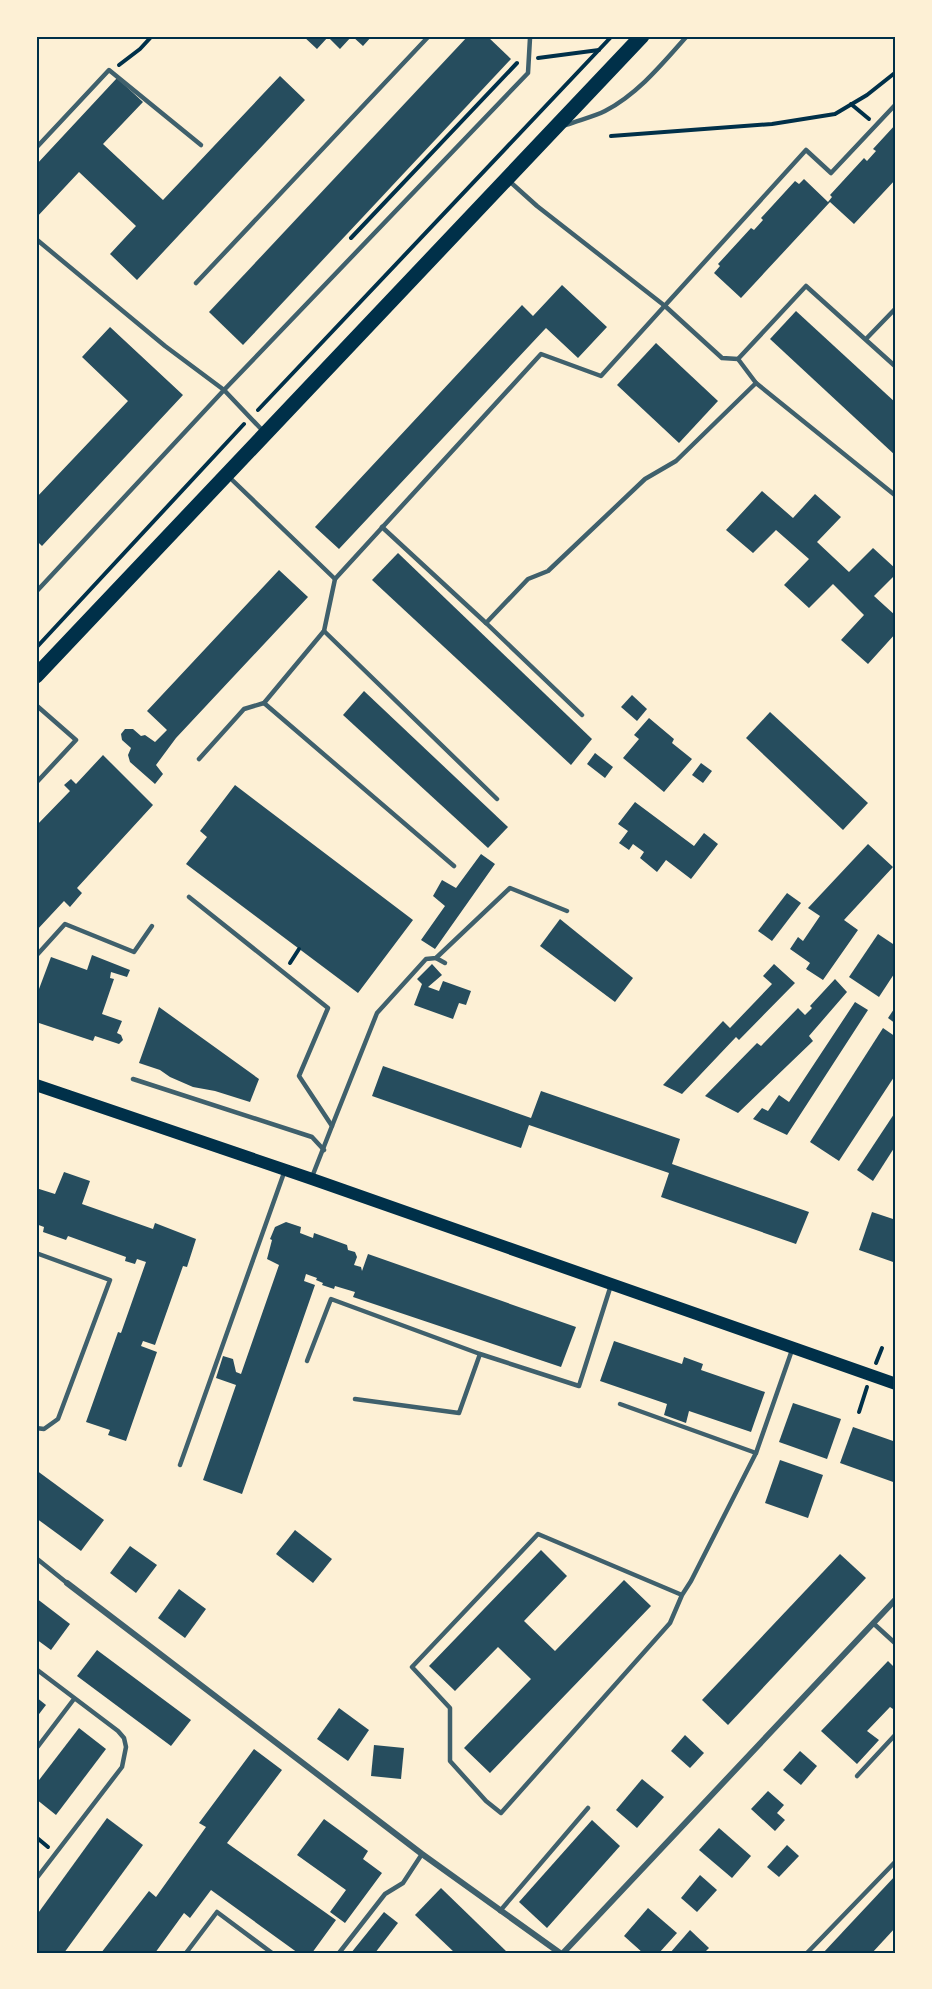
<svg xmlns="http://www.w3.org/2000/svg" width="932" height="1989" font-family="Literata,serif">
<rect width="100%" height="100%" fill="#fdf0d5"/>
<!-- building -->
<g fill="#264d5e">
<path d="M303 36H372L363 46 352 36 340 49 328 37 317 49Z"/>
<path d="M468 36H487L511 59 243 345 209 312Z"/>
<path d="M280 76 305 100 137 280 110 254 136 226 79 172 36 218V165L117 78 143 102 103 144 163 200Z"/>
<path d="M896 124V179L854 224 830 202 741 298 714 273 720 266 718 264 751 228 754 230 763 220 761 218 795 181 799 184 804 179 828 202 832 197 830 195 864 158 867 161 876 151 873 149Z"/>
<path d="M562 285 607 327 578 358 546 328 339 549 315 527 522 305 533 316Z"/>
<path d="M796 311 896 403V456L770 339Z"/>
<path d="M110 327 183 395 42 546 36 540V498L128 401 82 357Z"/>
<path d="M656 343 718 401 679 443 617 385Z"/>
<path d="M762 491 793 518 815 494 841 517 817 542 849 572 873 548 896 569V574L874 596 896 616V633L868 664 841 640 864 615 833 584 809 608 784 585 809 559 776 530 753 553 726 530Z"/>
<path d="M398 553 592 739 571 765 372 580Z"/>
<path d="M279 570 308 597 176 738 156 765 163 774 155 784 130 762 128 755 131 748 122 740 121 734 125 729H133L141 736 145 735 155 742 167 730 147 711Z"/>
<path d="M364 691 508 827 488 848 343 715Z"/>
<path d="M632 695 647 709 637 721 621 707Z"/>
<path d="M770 712 868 803 843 830 746 738Z"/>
<path d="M649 718 674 739 672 743 692 759 664 792 623 758 639 739 634 735Z"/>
<path d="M595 753 613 767 605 778 587 764Z"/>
<path d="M103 755 153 805 77 888 82 893 70 907 64 901 36 931V826L70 791 64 785 71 779 76 784Z"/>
<path d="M701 763 712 771 703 783 692 775Z"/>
<path d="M235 785 413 920 358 993 186 864 207 837 200 831Z"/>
<path d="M635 802 694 846 704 833 718 844 691 879 666 860 657 872 640 858 644 852 633 844 629 850 619 843 628 831 618 824Z"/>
<path d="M868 844 893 867 844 920 858 930 823 980 806 969 810 963 790 949 798 937 803 941 820 916 808 908Z"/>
<path d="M481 854 495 864 435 949 421 940 445 906 433 896 442 880 456 888Z"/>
<path d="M787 893 801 903 772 941 758 931Z"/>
<path d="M560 919 633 978 615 1002 540 946Z"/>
<path d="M878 934 896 946V971L879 997 849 977Z"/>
<path d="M92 955 130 970 127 977 111 972 110 978 114 979 102 1014 122 1021 117 1033 121 1035 123 1040 119 1044 95 1036 93 1041 36 1022V988L39 989 51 957 87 970Z"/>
<path d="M432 964 442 975 428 987 439 991 443 981 471 991 466 1005 459 1003 453 1019 414 1005 422 984 417 979Z"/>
<path d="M774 964 795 983 739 1040 736 1037 682 1094 663 1085 723 1021 730 1028 772 984 763 976Z"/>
<path d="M835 979 847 992 809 1036 813 1041 738 1113 705 1096 757 1043 761 1046 798 1008 805 1015 812 1008 810 1006Z"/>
<path d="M855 1002 868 1010 787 1135 753 1119 762 1108 768 1111 779 1095 789 1102Z"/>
<path d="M896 1006V1024L888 1018Z"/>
<path d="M159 1007 259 1079 250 1102 215 1091 193 1087 170 1077 160 1070 139 1063Z"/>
<path d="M883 1028 896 1037V1074L839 1161 810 1142Z"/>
<path d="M383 1066 531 1118 541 1091 680 1139 672 1164 809 1212 796 1244 661 1197 669 1173 529 1125 521 1148 372 1096Z"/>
<path d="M896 1111V1145L873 1181 857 1170Z"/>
<path d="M64 1172 90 1181 82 1204 153 1229 155 1223 196 1239 187 1267 183 1266 155 1345 143 1341 141 1346 157 1352 126 1441 108 1435 110 1430 86 1422 118 1332 121 1333 146 1262 137 1259 135 1264 125 1261 126 1257 68 1236 66 1240 43 1232 44 1227 36 1224V1188L55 1194Z"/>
<path d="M872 1212 896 1220V1263L859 1250Z"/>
<path d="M286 1222 301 1227 300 1233 313 1238 314 1233 347 1245 348 1250 355 1252 357 1257 354 1265 361 1267 362 1271 368 1254 576 1327 561 1367 353 1297 355 1292 335 1286 334 1289 322 1285 323 1283 316 1280 317 1278 306 1274 304 1281 315 1285 242 1494 203 1480 236 1385 216 1378 223 1356 233 1359 236 1372 241 1374 279 1265 267 1259 272 1240 270 1239 275 1227Z"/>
<path d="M614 1341 682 1364 684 1357 703 1364 701 1370 765 1392 751 1432 689 1411 686 1423 664 1415 667 1404 600 1381Z"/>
<path d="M793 1403 841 1419 827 1459 779 1442Z"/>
<path d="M853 1427 896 1442V1483L840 1463Z"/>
<path d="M780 1460 823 1475 808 1518 765 1503Z"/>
<path d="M36 1470 104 1520 81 1551 36 1518Z"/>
<path d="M295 1530 332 1559 313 1583 276 1554Z"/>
<path d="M130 1546 157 1565 136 1593 110 1573Z"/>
<path d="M541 1550 567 1576 524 1621 555 1651 624 1580 651 1606 490 1773 464 1748 531 1679 498 1647 455 1691 429 1666Z"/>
<path d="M840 1554 866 1578 728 1725 702 1700Z"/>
<path d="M179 1589 206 1609 185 1638 158 1618Z"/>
<path d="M36 1598 70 1624 51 1650 36 1639Z"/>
<path d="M97 1650 191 1720 171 1746 77 1676Z"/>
<path d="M888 1661 896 1669V1711L890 1707 867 1731 879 1740 857 1764 821 1731Z"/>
<path d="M36 1697 46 1705 36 1718Z"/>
<path d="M339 1708 369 1730 348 1761 317 1739Z"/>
<path d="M79 1728 106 1749 56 1815 36 1799V1784Z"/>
<path d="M685 1735 704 1753 690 1768 671 1751Z"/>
<path d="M374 1745 404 1748 401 1779 371 1776Z"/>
<path d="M254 1749 282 1770 227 1843 336 1920 312 1953H298L211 1890 190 1918 184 1913 155 1953H101L149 1891 156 1897 206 1827 199 1823Z"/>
<path d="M800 1751 817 1766 801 1785 783 1770Z"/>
<path d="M642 1779 664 1797 637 1828 616 1810Z"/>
<path d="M768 1791 784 1805 777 1813 785 1820 775 1831 751 1809Z"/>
<path d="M107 1818 143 1845 64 1953H36V1916Z"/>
<path d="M324 1819 368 1851 363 1859 382 1873 345 1923 330 1912 346 1890 297 1855Z"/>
<path d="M592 1820 620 1846 547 1928 519 1902Z"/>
<path d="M719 1828 751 1856 732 1878 699 1850Z"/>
<path d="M787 1845 799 1856 779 1877 767 1867Z"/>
<path d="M700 1875 717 1890 697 1912 681 1898Z"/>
<path d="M896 1875V1927L872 1953H823Z"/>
<path d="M441 1888 508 1953H455L415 1915Z"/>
<path d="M648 1908 677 1933 659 1953H643L624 1936Z"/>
<path d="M384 1912 398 1923 375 1953H351Z"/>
<path d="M690 1930 709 1948 704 1953H670Z"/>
</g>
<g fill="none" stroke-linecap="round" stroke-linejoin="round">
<!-- path -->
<g stroke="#003049" stroke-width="4">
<path d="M538 58 599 50"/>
<path d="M119 65 140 49 152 36"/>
<path d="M851 104 869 119"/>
<path d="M611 136 772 124 835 114 867 95 896 72"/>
<path d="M351 238 517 63"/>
<path d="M258 410 612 36"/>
<path d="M36 648 244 424"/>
<path d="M290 963 299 949"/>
<path d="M876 1363 882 1348"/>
<path d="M859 1412 867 1387"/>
<path d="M36 1837 48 1847"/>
</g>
<!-- service -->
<g stroke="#3f606c" stroke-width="4.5">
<path d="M566 125C579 120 593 117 605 111 638 94 663 63 687 36"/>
<path d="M36 148 109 70 201 145"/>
<path d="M508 180 537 206 665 306 722 358 738 359 756 383 896 496"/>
<path d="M36 239 165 346 224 390 263 431"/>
<path d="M196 283 429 36"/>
<path d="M866 339 896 308"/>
<path d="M738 359 806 286 896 367"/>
<path d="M228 476 335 579 541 354 601 376 806 150 831 173 896 104"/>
<path d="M382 527 486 623 528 579 548 571 645 479 676 461 756 383"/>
<path d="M335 579 324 631 264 703 454 866"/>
<path d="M36 592 224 390 528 73 530 38 528 36"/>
<path d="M486 623 582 715"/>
<path d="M324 631 497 799"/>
<path d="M36 705 76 740 36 783"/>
<path d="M199 759 244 709 264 703"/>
<path d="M189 897 328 1008 299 1076 332 1126 312 1177"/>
<path d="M36 956 65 924 134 952 152 926"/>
<path d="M436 958 445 963"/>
<path d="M133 1079 312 1137 324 1150"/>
<path d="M332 1126 377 1013 426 959 436 958 510 888 567 911"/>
<path d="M36 1253 110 1280 58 1419 44 1429 36 1428"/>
<path d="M307 1361 331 1299 480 1354"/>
<path d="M355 1399 459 1413 480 1354 579 1386 611 1285"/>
<path d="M620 1404 756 1453"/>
<path d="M180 1465 285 1170"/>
<path d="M36 1558 67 1583"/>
<path d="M682 1595 670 1623 501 1813 486 1801 450 1761V1708L412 1667 538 1534 682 1595 691 1581 756 1453 792 1350"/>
<path d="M873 1623 896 1644"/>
<path d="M36 1669 118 1731 124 1738 126 1747 122 1767 36 1879"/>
<path d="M36 1749 74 1699"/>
<path d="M857 1776 896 1734"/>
<path d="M500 1911 588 1808"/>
<path d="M186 1953 217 1912 272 1953"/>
<path d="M339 1953 385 1894 403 1883 422 1854"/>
<path d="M807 1953 896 1861"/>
</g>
<!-- minor -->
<g stroke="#3f606c" stroke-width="6">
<path d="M67 1583 422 1854 560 1953"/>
<path d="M563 1953 896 1599"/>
</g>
<!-- secondary -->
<path stroke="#003049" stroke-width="12" d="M36 1085 312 1179 896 1384"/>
<!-- primary -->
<path stroke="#003049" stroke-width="15" d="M36 676 642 36"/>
</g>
<!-- border -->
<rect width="932" height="1989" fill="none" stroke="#fdf0d5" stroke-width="75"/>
<rect x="38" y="38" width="856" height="1914" fill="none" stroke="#003049" stroke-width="2"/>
</svg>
